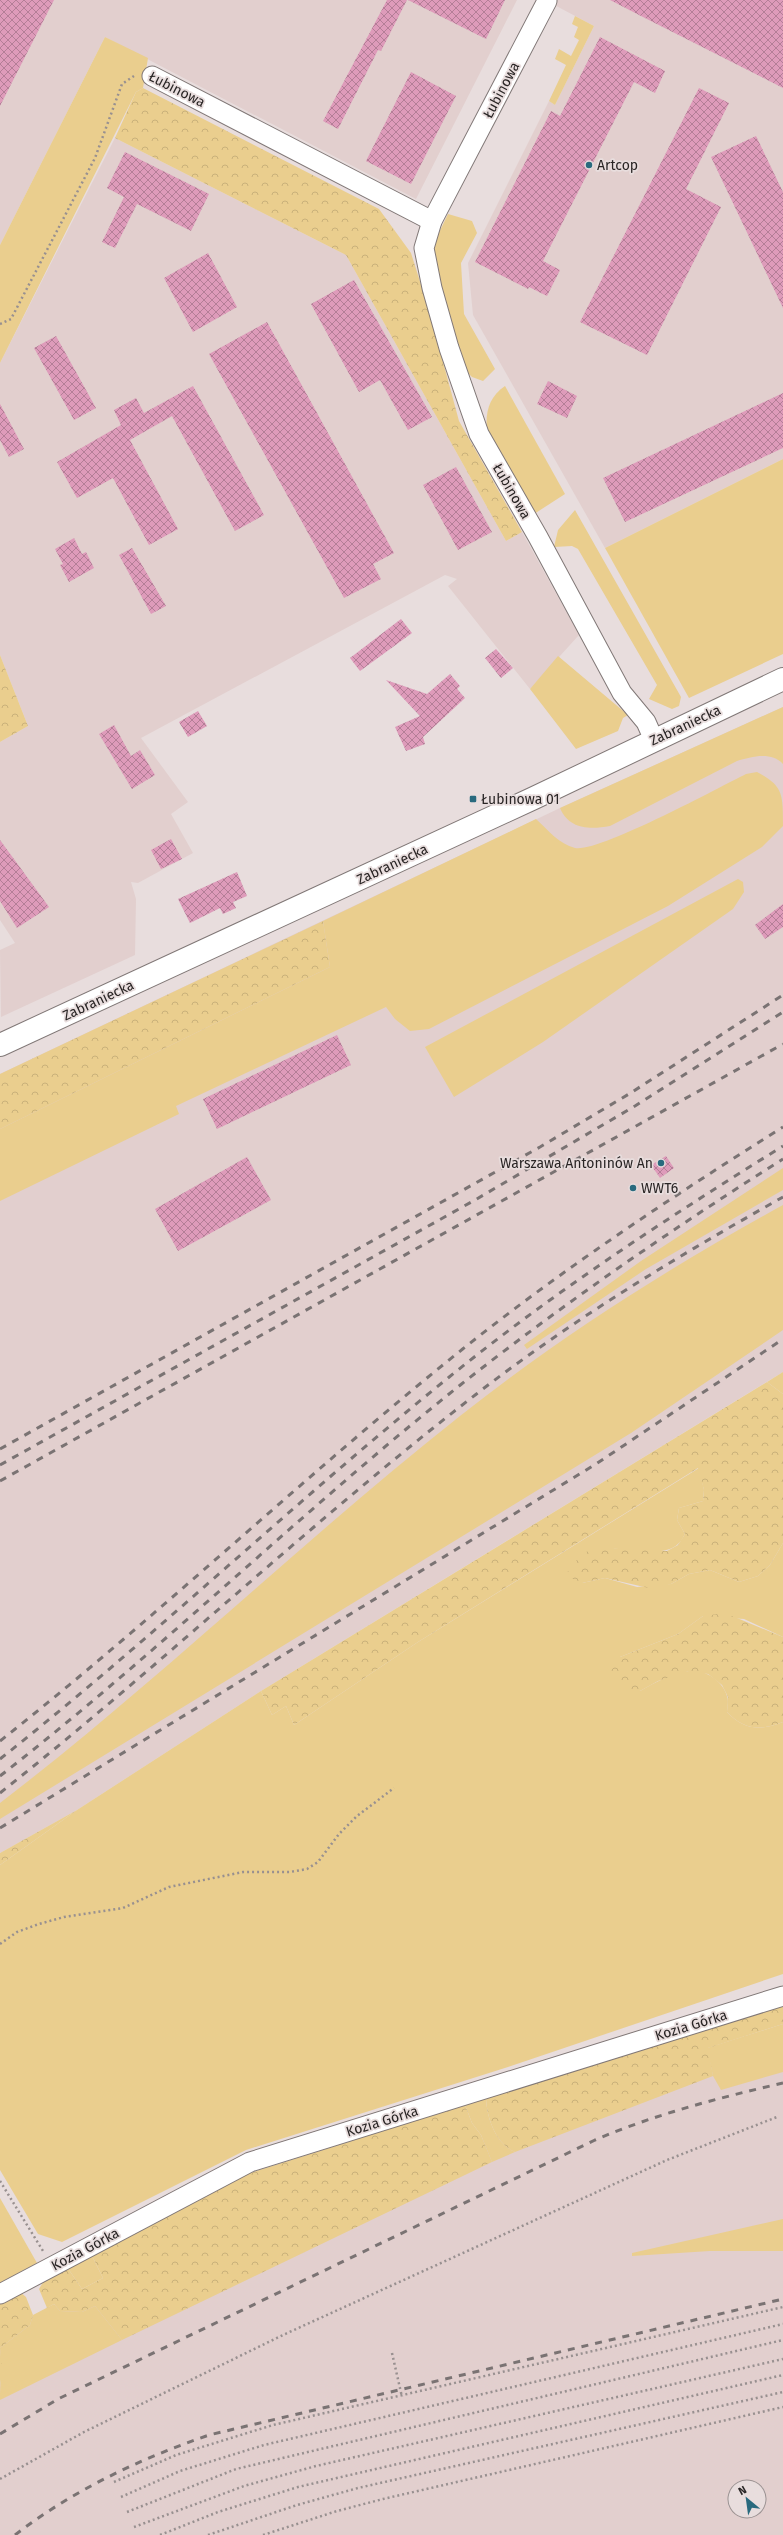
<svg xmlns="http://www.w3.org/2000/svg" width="783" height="2535" font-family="'Fira Sans',sans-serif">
<defs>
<pattern id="forest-crowns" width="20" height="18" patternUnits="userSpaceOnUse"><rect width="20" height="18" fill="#eace8e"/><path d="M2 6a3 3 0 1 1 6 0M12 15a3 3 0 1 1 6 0" fill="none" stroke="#c9b17a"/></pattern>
<pattern id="building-cross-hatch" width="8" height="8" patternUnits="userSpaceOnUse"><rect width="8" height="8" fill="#de9bba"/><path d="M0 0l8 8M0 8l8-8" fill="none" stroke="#b47e97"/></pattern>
</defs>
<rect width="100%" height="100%" fill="#e8dddd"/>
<!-- built -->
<g fill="#e2cfce" fill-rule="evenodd">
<path d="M0 0H517L416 199 105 37 0 245Z"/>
<path d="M545 0H783V459L605 548 473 315 468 263 549 101 555 105 594 26Z"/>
<path d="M115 138 346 255 506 541 522 532 579 635 530 689 448 586 457 579 445 575 141 738 188 802 171 814 193 853 138 883 131 882 136 899 135 955 1 1017 0 950 15 943 0 920V742L28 726 0 655V363Z"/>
<path d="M783 707V1372L261 1691 77 1810 0 1853V1074L560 808Z"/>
<path d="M783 2024V2535H0V2336L47 2308ZM735 2487H759V2511H735Z"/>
</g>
<!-- grass -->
<g fill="#eace8e">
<path d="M575 16 594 26 555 105 549 101 566 65 555 59 559 49 571 56 579 40 574 37 578 27 572 24Z"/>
<path d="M105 37 148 58 143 88 136 92 0 363V245Z"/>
<path d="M448 214 472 221 477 233 461 263 464 314 495 369 483 381 472 377 467 372 433 263 434 243Z"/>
<path d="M505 386 565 494 531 516 487 431C485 412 489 397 505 386Z"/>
<path d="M783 459V654L689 698 605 548Z"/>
<path d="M575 510 681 697 679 706 672 709 649 699 657 685 578 549 572 546 554 547 558 530Z"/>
<path d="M558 656 628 715 623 718 618 731 576 749 530 689Z"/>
<path d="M783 707V764C771 751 751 757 737 761L610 826C589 830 569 829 560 808Z"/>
<path d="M757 772C783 786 783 793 783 826L762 847 668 906 429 1029 410 1031 395 1019 386 1007 176 1106 179 1114 0 1201V1129L330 967 323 921 536 819C548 830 559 844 575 848 598 853 718 788 746 774Z"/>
<path d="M738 879 743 882 744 892 733 909 543 1042 454 1097 425 1047Z"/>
<path d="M783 1168V1190L646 1269 527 1349 524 1345 641 1261Z"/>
<path d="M783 1205V1330L631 1433 0 1819V1803C159 1681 303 1540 460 1416 561 1336 670 1267 783 1205Z"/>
<path d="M783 1372V1394L767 1382Z"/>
<path d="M699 1468 704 1490 703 1501 679 1508 677 1520 685 1534C683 1537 681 1542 678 1544 667 1556 628 1552 614 1548L582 1583 605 1578 637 1587 671 1584 689 1574 710 1570 739 1582 758 1576 770 1565 783 1543V1637L744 1619 703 1616 678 1634 620 1657 640 1691C654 1683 672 1673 689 1671 705 1669 723 1681 727 1696 729 1701 727 1707 727 1712 744 1730 760 1731 783 1722V1974L508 2067 246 2150 62 2242 38 2234 0 2170V1865L77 1810 261 1691 272 1715 286 1706 294 1725 418 1642Z"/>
<path d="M783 2024V2072L721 2090 713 2076 707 2048Z"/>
<path d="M486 2098C487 2119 496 2144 515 2152L492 2162 481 2135 472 2123 465 2105Z"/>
<path d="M0 2198 37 2263 0 2283Z"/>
<path d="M783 2219V2251H710L632 2256V2253Z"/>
<path d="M91 2254 103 2278 82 2289 67 2267Z"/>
<path d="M54 2304 60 2311 82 2312 95 2306 122 2340 0 2400C0 2382 2 2366 0 2348L30 2325 33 2315Z"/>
</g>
<!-- forest -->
<g fill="url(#forest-crowns)">
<path d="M143 88 379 209 411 253 429 310 459 421 522 532 506 541 346 255 115 138 136 92Z"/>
<path d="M0 655 28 726 0 742Z"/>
<path d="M323 921 330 967 0 1129V1074Z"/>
<path d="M767 1382 783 1394V1543L770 1565 758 1576 739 1582 710 1570 689 1574 671 1584 653 1589 605 1578 582 1583 565 1575 580 1556 594 1547 667 1551 678 1545 685 1534 677 1520 679 1508 703 1501 704 1490 698 1468 418 1642 294 1725 286 1706 272 1715 261 1691Z"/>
<path d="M725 1613 783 1637V1722C760 1731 744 1730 727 1712L728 1697 722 1685 708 1674 689 1671 658 1681 640 1691 622 1687 611 1671 620 1657 678 1634 703 1616Z"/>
<path d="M77 1810 0 1865V1853Z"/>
<path d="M783 2004V2024L708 2048 713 2076 515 2152C496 2144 487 2119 486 2098Z"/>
<path d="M465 2105 472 2123 481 2135 492 2162 122 2340 95 2306 82 2312 60 2311 54 2304 47 2308 39 2289 45 2279 67 2267 82 2289 103 2278 91 2254 247 2174Z"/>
<path d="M20 2292 26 2297 33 2315 30 2325 0 2348 3 2373 0 2383V2303Z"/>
</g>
<!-- building -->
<g fill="url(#building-cross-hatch)">
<path d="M0 0H54L0 106Z"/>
<path d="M387 0H407L381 51 378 50 338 129 323 121Z"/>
<path d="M408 0H505L486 39Z"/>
<path d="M610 0H783V88L641 16Z"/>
<path d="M600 37 665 71 655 93 634 82 543 261 560 270 547 296 529 287 528 289 475 262 551 111 560 116Z"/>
<path d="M411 72 456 96 411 184 366 161Z"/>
<path d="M699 88 729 103 686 189 721 207 647 355 580 322Z"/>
<path d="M756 136 783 192V308L711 157Z"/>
<path d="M125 152 209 194 191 231 137 204 115 248 102 242 124 197 107 188Z"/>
<path d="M208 253 237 307 193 332 164 278Z"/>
<path d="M354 280 432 417 408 430 380 380 359 392 311 304Z"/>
<path d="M267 322 394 553 373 564 381 579 344 598 209 354Z"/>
<path d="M56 336 96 408 74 420 34 348Z"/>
<path d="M548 381 577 396 567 418 537 404Z"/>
<path d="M193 386 264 515 235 531 172 416 130 440 178 529 149 545 113 478 77 498 57 462 121 425 114 410 136 398 144 413Z"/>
<path d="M783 393V448L625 522 603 478Z"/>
<path d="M0 404 24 449 9 457 0 440Z"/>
<path d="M456 467 492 532 458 550 423 485Z"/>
<path d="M74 538 82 554 86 552 94 568 69 582 60 565 63 564 55 549Z"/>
<path d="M132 548 166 606 151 614 119 555Z"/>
<path d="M401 619 412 633 360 671 350 658Z"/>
<path d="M496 649 513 668 501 678 485 658Z"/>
<path d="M450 674 460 686 457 689 465 698 423 737 425 744 406 751 395 727 420 716 386 680 427 694Z"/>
<path d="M198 711 207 726 188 737 179 722Z"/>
<path d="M114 725 131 756 140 750 155 775 132 789 99 734Z"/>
<path d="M171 839 182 859 161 869 151 850Z"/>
<path d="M0 840 49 907 17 928 0 901Z"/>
<path d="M237 872 247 896 233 902 236 908 223 914 220 908 190 923 178 899Z"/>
<path d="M783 904V927L765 939 755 925Z"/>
<path d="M337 1035 351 1065 217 1129 203 1099Z"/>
<path d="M666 1156 674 1168 660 1178 651 1165Z"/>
<path d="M247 1157 271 1200 178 1251 155 1209Z"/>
</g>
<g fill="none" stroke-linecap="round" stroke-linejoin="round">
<!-- minor casing -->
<g stroke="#817877" stroke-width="21">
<g id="minor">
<path d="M547 1 432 221 424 248 432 288 449 348 479 434 538 537 622 693 646 722 654 740"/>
<path d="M152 76 432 221"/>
<path d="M0 2294 250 2162 783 1996"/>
</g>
</g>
<!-- major casing -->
<g stroke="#817877" stroke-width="24">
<path id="major" d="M0 1045 534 798 783 679"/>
</g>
<!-- path -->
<g stroke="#989090" stroke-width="2.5" stroke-dasharray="2 3" stroke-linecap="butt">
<path d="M0 324 11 319 95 158 122 84 134 76"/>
<path d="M0 1944 17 1932 39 1924 64 1917 123 1908 169 1887 243 1872H290L307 1869 318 1862 339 1834 357 1816 394 1788"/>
<path d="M0 2181 43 2251"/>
<path d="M392 2353 402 2397"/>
<path d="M0 2479 84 2432 283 2335 667 2160 777 2117"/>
<path d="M114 2482 176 2455 273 2425 783 2307"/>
<path d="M121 2497 180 2471 264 2445 783 2324"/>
<path d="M127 2512 236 2469 783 2340"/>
<path d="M134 2527 244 2486 316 2466 783 2359"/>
<path d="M160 2535 218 2512 298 2487 783 2375"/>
<path d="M208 2535 297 2505 358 2488 783 2392"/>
<path d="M263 2535 337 2511 383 2499 783 2407"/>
</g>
<!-- minor -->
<use href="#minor" stroke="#fff" stroke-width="19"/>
<!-- major -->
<use href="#major" stroke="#fff" stroke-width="22"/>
<!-- rail -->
<g stroke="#7a7373" stroke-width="3" stroke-dasharray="7 7" stroke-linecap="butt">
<path d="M0 1449 540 1147 629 1094 783 995"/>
<path d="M0 1465 475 1200 635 1106 783 1012"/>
<path d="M0 1481 783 1044"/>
<path d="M0 1741C156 1618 300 1480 454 1356 558 1272 670 1198 783 1127"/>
<path d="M0 1759C162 1631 311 1486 473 1358 572 1280 677 1212 783 1146"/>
<path d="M0 1776C166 1647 316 1497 482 1368 579 1293 680 1224 783 1159"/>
<path d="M0 1793C163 1664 314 1519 479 1392 575 1318 678 1256 783 1197"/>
<path d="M0 1828 596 1464 783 1339"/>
<path d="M0 2434 58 2399 595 2140C656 2114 718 2098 783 2083"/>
<path d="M15 2535C73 2490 140 2459 209 2435L783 2299"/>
</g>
</g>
<!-- markers -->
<g fill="#296a7e" stroke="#e8dddd" stroke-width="1.5">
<circle cx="589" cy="165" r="4"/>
<rect x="469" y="795" width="8" height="8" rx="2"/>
<circle cx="661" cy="1163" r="4"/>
<circle cx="633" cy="1188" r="4"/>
</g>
<g text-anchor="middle" stroke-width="3.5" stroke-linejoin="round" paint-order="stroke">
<!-- street labels -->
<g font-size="14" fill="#292525" stroke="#e8dddd">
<text transform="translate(177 89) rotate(27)" y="5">Łubinowa</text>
<text transform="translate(501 90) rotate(-62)" y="5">Łubinowa</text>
<text transform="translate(512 491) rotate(60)" y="5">Łubinowa</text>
<text transform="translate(685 725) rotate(-25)" y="5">Zabraniecka</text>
<text transform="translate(392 864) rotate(-25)" y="5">Zabraniecka</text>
<text transform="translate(98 1000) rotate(-25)" y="5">Zabraniecka</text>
<text transform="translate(691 2025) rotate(-17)" y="5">Kozia Górka</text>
<text transform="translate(382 2121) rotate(-17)" y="5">Kozia Górka</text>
<text transform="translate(85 2249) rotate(-28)" y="5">Kozia Górka</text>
</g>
<!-- poi labels -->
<g font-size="14" fill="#292525" stroke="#e8dddd" text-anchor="start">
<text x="597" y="170">Artcop</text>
<text x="481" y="804">Łubinowa 01</text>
<text x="653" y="1168" text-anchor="end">Warszawa Antoninów An</text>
<text x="641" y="1193">WWT6</text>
</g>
</g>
<!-- north arrow -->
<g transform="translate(747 2499) rotate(331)"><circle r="19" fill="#e8dddd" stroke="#9c9393"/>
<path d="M0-3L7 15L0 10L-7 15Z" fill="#296a7e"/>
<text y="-6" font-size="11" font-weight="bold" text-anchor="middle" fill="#292525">N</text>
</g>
</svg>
